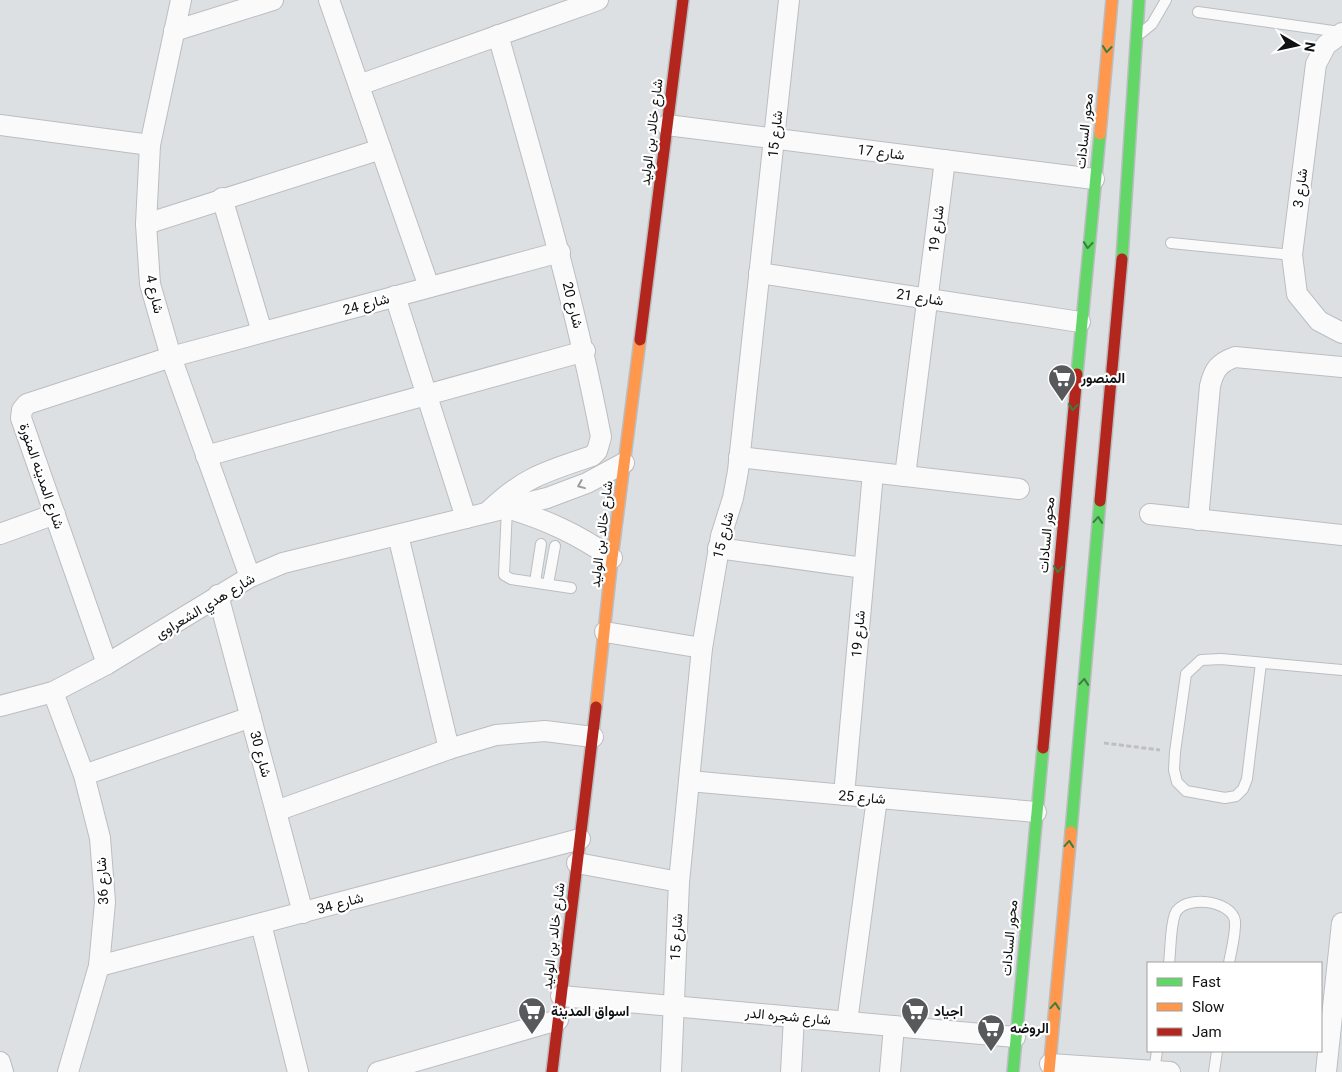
<svg xmlns="http://www.w3.org/2000/svg" width="1342" height="1072" font-family="Roboto,Vazirmatn,sans-serif">
<rect width="100%" height="100%" fill="#dde0e3"/>
<g fill="none" stroke-linecap="round" stroke-linejoin="round">
<!-- lane casing -->
<g stroke="#bbbec0" stroke-width="12">
<g id="lane">
<path d="M1198 12 1340 32"/>
<path d="M1141 33 1152 24 1166 0"/>
<path d="M1171 243 1292 255"/>
<path d="M507 508 504 575 511 579 571 588"/>
<path d="M535 582 541 544"/>
<path d="M548 584 555 546"/>
<path d="M1261 663 1247 779 1243 789 1236 796 1225 798 1186 791 1177 782 1174 770 1175 752 1186 674 1201 660 1221 659 1342 670"/>
<path d="M1169 963C1171 948 1170 928 1175 914 1183 894 1232 900 1235 921 1236 934 1231 951 1229 963"/>
<path d="M1154 1071 1157 1051"/>
<path d="M1214 1072 1217 1051"/>
</g>
</g>
<!-- street casing -->
<g stroke="#bbbec0" stroke-width="22">
<g id="street">
<path d="M181 0 150 145 146 224 150 284 171 357 250 577"/>
<path d="M329 0 429 287"/>
<path d="M174 31 273 0"/>
<path d="M1342 33 1326 45 1316 64 1292 255 1297 294 1319 321 1342 333"/>
<path d="M359 85 598 0"/>
<path d="M0 125 150 145"/>
<path d="M667 125 1094 179"/>
<path d="M222 198 262 332"/>
<path d="M146 224 381 149"/>
<path d="M759 273 1080 322"/>
<path d="M395 296 466 518"/>
<path d="M206 456 585 351"/>
<path d="M739 457 1019 489"/>
<path d="M905 476 945 160"/>
<path d="M507 508C547 520 577 534 612 558"/>
<path d="M489 511C524 477 547 471 592 456L597 451 601 437C575 301 536 169 498 35"/>
<path d="M1150 514 1342 535"/>
<path d="M1198 520 1210 386C1214 369 1219 363 1235 357L1342 367"/>
<path d="M0 534 55 514"/>
<path d="M398 535 449 749"/>
<path d="M718 548 864 568"/>
<path d="M218 595 303 913"/>
<path d="M605 632 702 648"/>
<path d="M107 664 21 418 22 410 27 404 171 357 560 252"/>
<path d="M53 692 84 775 100 838 105 902 99 966 68 1072"/>
<path d="M0 706 53 692 107 664 250 577 283 563 547 498 587 483 624 463"/>
<path d="M84 775 251 717"/>
<path d="M689 781 1036 812"/>
<path d="M844 795 873 473"/>
<path d="M276 811 449 749 496 735 545 731 593 737"/>
<path d="M577 863 679 882"/>
<path d="M261 924 298 1072"/>
<path d="M99 966 580 839"/>
<path d="M561 996 1015 1037"/>
<path d="M847 1022 877 798"/>
<path d="M0 1062 3 1072"/>
<path d="M1050 1064 1170 1072"/>
<path d="M378 1072 558 1020"/>
<path d="M671 1072 679 882 702 648 721 536 733 498 738 471 789 0"/>
<path d="M791 1072 794 1017"/>
<path d="M890 1072 894 1026"/>
<path d="M1326 1072 1342 923"/>
</g>
</g>
<!-- fast casing -->
<g stroke="#bbbec0" stroke-width="14">
<g id="fast">
<path d="M1122 259 1139 0"/>
<path d="M1077 374 1100 134"/>
<path d="M1071 832 1100 501"/>
<path d="M1013 1072 1043 748"/>
</g>
</g>
<!-- slow casing -->
<g stroke="#bbbec0" stroke-width="14">
<g id="slow">
<path d="M1100 134 1112 0"/>
<path d="M596 707 612 558 640 340"/>
<path d="M1049 1072 1071 832"/>
</g>
</g>
<!-- jam casing -->
<g stroke="#bbbec0" stroke-width="14">
<g id="jam">
<path d="M640 340 683 0"/>
<path d="M1100 501 1122 259"/>
<path d="M1043 748 1077 374"/>
<path d="M552 1072 596 707"/>
</g>
</g>
<!-- path -->
<path stroke="#bebfc0" stroke-width="3" stroke-dasharray="5 2.5" stroke-linecap="butt" d="M1104 743 1160 750"/>
<!-- lane -->
<use href="#lane" stroke="#fafafb" stroke-width="10"/>
<!-- street -->
<use href="#street" stroke="#fafafb" stroke-width="20"/>
<!-- fast -->
<use href="#fast" stroke="#63d668" stroke-width="11"/>
<!-- slow -->
<use href="#slow" stroke="#ff974d" stroke-width="11"/>
<!-- jam -->
<use href="#jam" stroke="#b3261e" stroke-width="11"/>
</g>
<!-- one-way arrows -->
<defs><path id="oneway-chevron" d="M-2-3.5L2.5 0L-2 3.5" fill="none" stroke-width="1.6" stroke-linecap="round" stroke-linejoin="round" transform="scale(1.25)"/></defs>
<g stroke="#3d7d41">
<use href="#oneway-chevron" transform="translate(1107 49) rotate(96)"/>
<use href="#oneway-chevron" transform="translate(1088 245) rotate(95)"/>
<use href="#oneway-chevron" transform="translate(1073 407) rotate(95)"/>
<use href="#oneway-chevron" transform="translate(1098 520) rotate(-85)"/>
<use href="#oneway-chevron" transform="translate(1058 569) rotate(95)"/>
<use href="#oneway-chevron" transform="translate(1084 682) rotate(-85)"/>
<use href="#oneway-chevron" transform="translate(1069 844) rotate(-85)"/>
<use href="#oneway-chevron" transform="translate(1055 1006) rotate(-85)"/>
</g>
<use stroke="#9c9c9e" href="#oneway-chevron" transform="translate(581 485) rotate(158)"/>
<!-- icons -->
<defs>
<g id="supermarket-pin" transform="scale(1.4375)"><path d="M0 17L-7.5 6A9.5 9.5 0 1 1 7.5 6Z" fill="#57595b" stroke="#fff"/><path d="M-6-5.5h2.5l.6 2H6L4.5 2H-2.5L-4.4-4H-6ZM-1.5 3.2a1.3 1.3 0 1 0 .1 0ZM3 3.2a1.3 1.3 0 1 0 .1 0Z" fill="#fff"/></g>
</defs>
<g fill-rule="evenodd">
<use href="#supermarket-pin" x="1062" y="378"/>
<use href="#supermarket-pin" x="532" y="1011"/>
<use href="#supermarket-pin" x="915" y="1011"/>
<use href="#supermarket-pin" x="991" y="1028"/>
</g>
<g text-anchor="middle" stroke-width="4.5" stroke-linejoin="round" paint-order="stroke">
<!-- street labels -->
<g font-size="14" fill="#0f1012" stroke="#fff">
<text transform="translate(1084 131) rotate(-84)" y="5">محور السادات</text>
<text transform="translate(651 132) rotate(-83)" y="5">شارع خالد بن الوليد</text>
<text transform="translate(775 134) rotate(-84)" y="5">شارع 15</text>
<text transform="translate(881 152) rotate(7)" y="5">شارع 17</text>
<text transform="translate(1300 188) rotate(-83)" y="5">شارع 3</text>
<text transform="translate(936 229) rotate(-83)" y="5">شارع 19</text>
<text transform="translate(155 294) rotate(77)" y="5">شارع 4</text>
<text transform="translate(920 297) rotate(9)" y="5">شارع 21</text>
<text transform="translate(366 304) rotate(-15)" y="5">شارع 24</text>
<text transform="translate(573 305) rotate(76)" y="5">شارع 20</text>
<text transform="translate(42 476) rotate(71)" y="5">شارع المدينه المنورة</text>
<text transform="translate(601 534) rotate(-83)" y="5">شارع خالد بن الوليد</text>
<text transform="translate(723 535) rotate(-76)" y="5">شارع 15</text>
<text transform="translate(1046 535) rotate(-85)" y="5">محور السادات</text>
<text transform="translate(205 606) rotate(-31)" y="5">شارع هدي الشعراوى</text>
<text transform="translate(858 634) rotate(-85)" y="5">شارع 19</text>
<text transform="translate(261 754) rotate(75)" y="5">شارع 30</text>
<text transform="translate(862 797) rotate(5)" y="5">شارع 25</text>
<text transform="translate(102 881) rotate(-93)" y="5">شارع 36</text>
<text transform="translate(340 903) rotate(-15)" y="5">شارع 34</text>
<text transform="translate(553 936) rotate(-83)" y="5">شارع خالد بن الوليد</text>
<text transform="translate(676 937) rotate(-87)" y="5">شارع 15</text>
<text transform="translate(1009 938) rotate(-85)" y="5">محور السادات</text>
<text transform="translate(788 1016) rotate(5)" y="5">شارع شجره الدر</text>
</g>
<!-- poi labels -->
<g font-size="14" font-weight="bold" fill="#0f1012" stroke="#fff" text-anchor="start">
<text x="1081" y="383">المنصور</text>
<text x="551" y="1016">اسواق المدينة</text>
<text x="934" y="1016">اجياد</text>
<text x="1010" y="1033">الروضه</text>
</g>
</g>
<!-- legend -->
<rect x="1147" y="962" width="175" height="90" fill="#ffffff" stroke="#9f9fa0"/>
<rect x="1157" y="978" width="25" height="8" fill="#63d668" stroke="#9f9fa0"/>
<text x="1192" y="987" font-size="15" fill="#0f1012">Fast</text>
<rect x="1157" y="1003" width="25" height="8" fill="#ff974d" stroke="#9f9fa0"/>
<text x="1192" y="1012" font-size="15" fill="#0f1012">Slow</text>
<rect x="1157" y="1028" width="25" height="8" fill="#b3261e" stroke="#9f9fa0"/>
<text x="1192" y="1037" font-size="15" fill="#0f1012">Jam</text>
<!-- north arrow -->
<g transform="translate(1297 45) rotate(99)" stroke="#ffffff" stroke-width="4" paint-order="stroke">
<path d="M0-4L9 19L0 12L-9 19Z" fill="#0f1012"/>
<text y="-8" font-size="14" font-weight="bold" text-anchor="middle" fill="#0f1012">N</text>
</g>
</svg>
